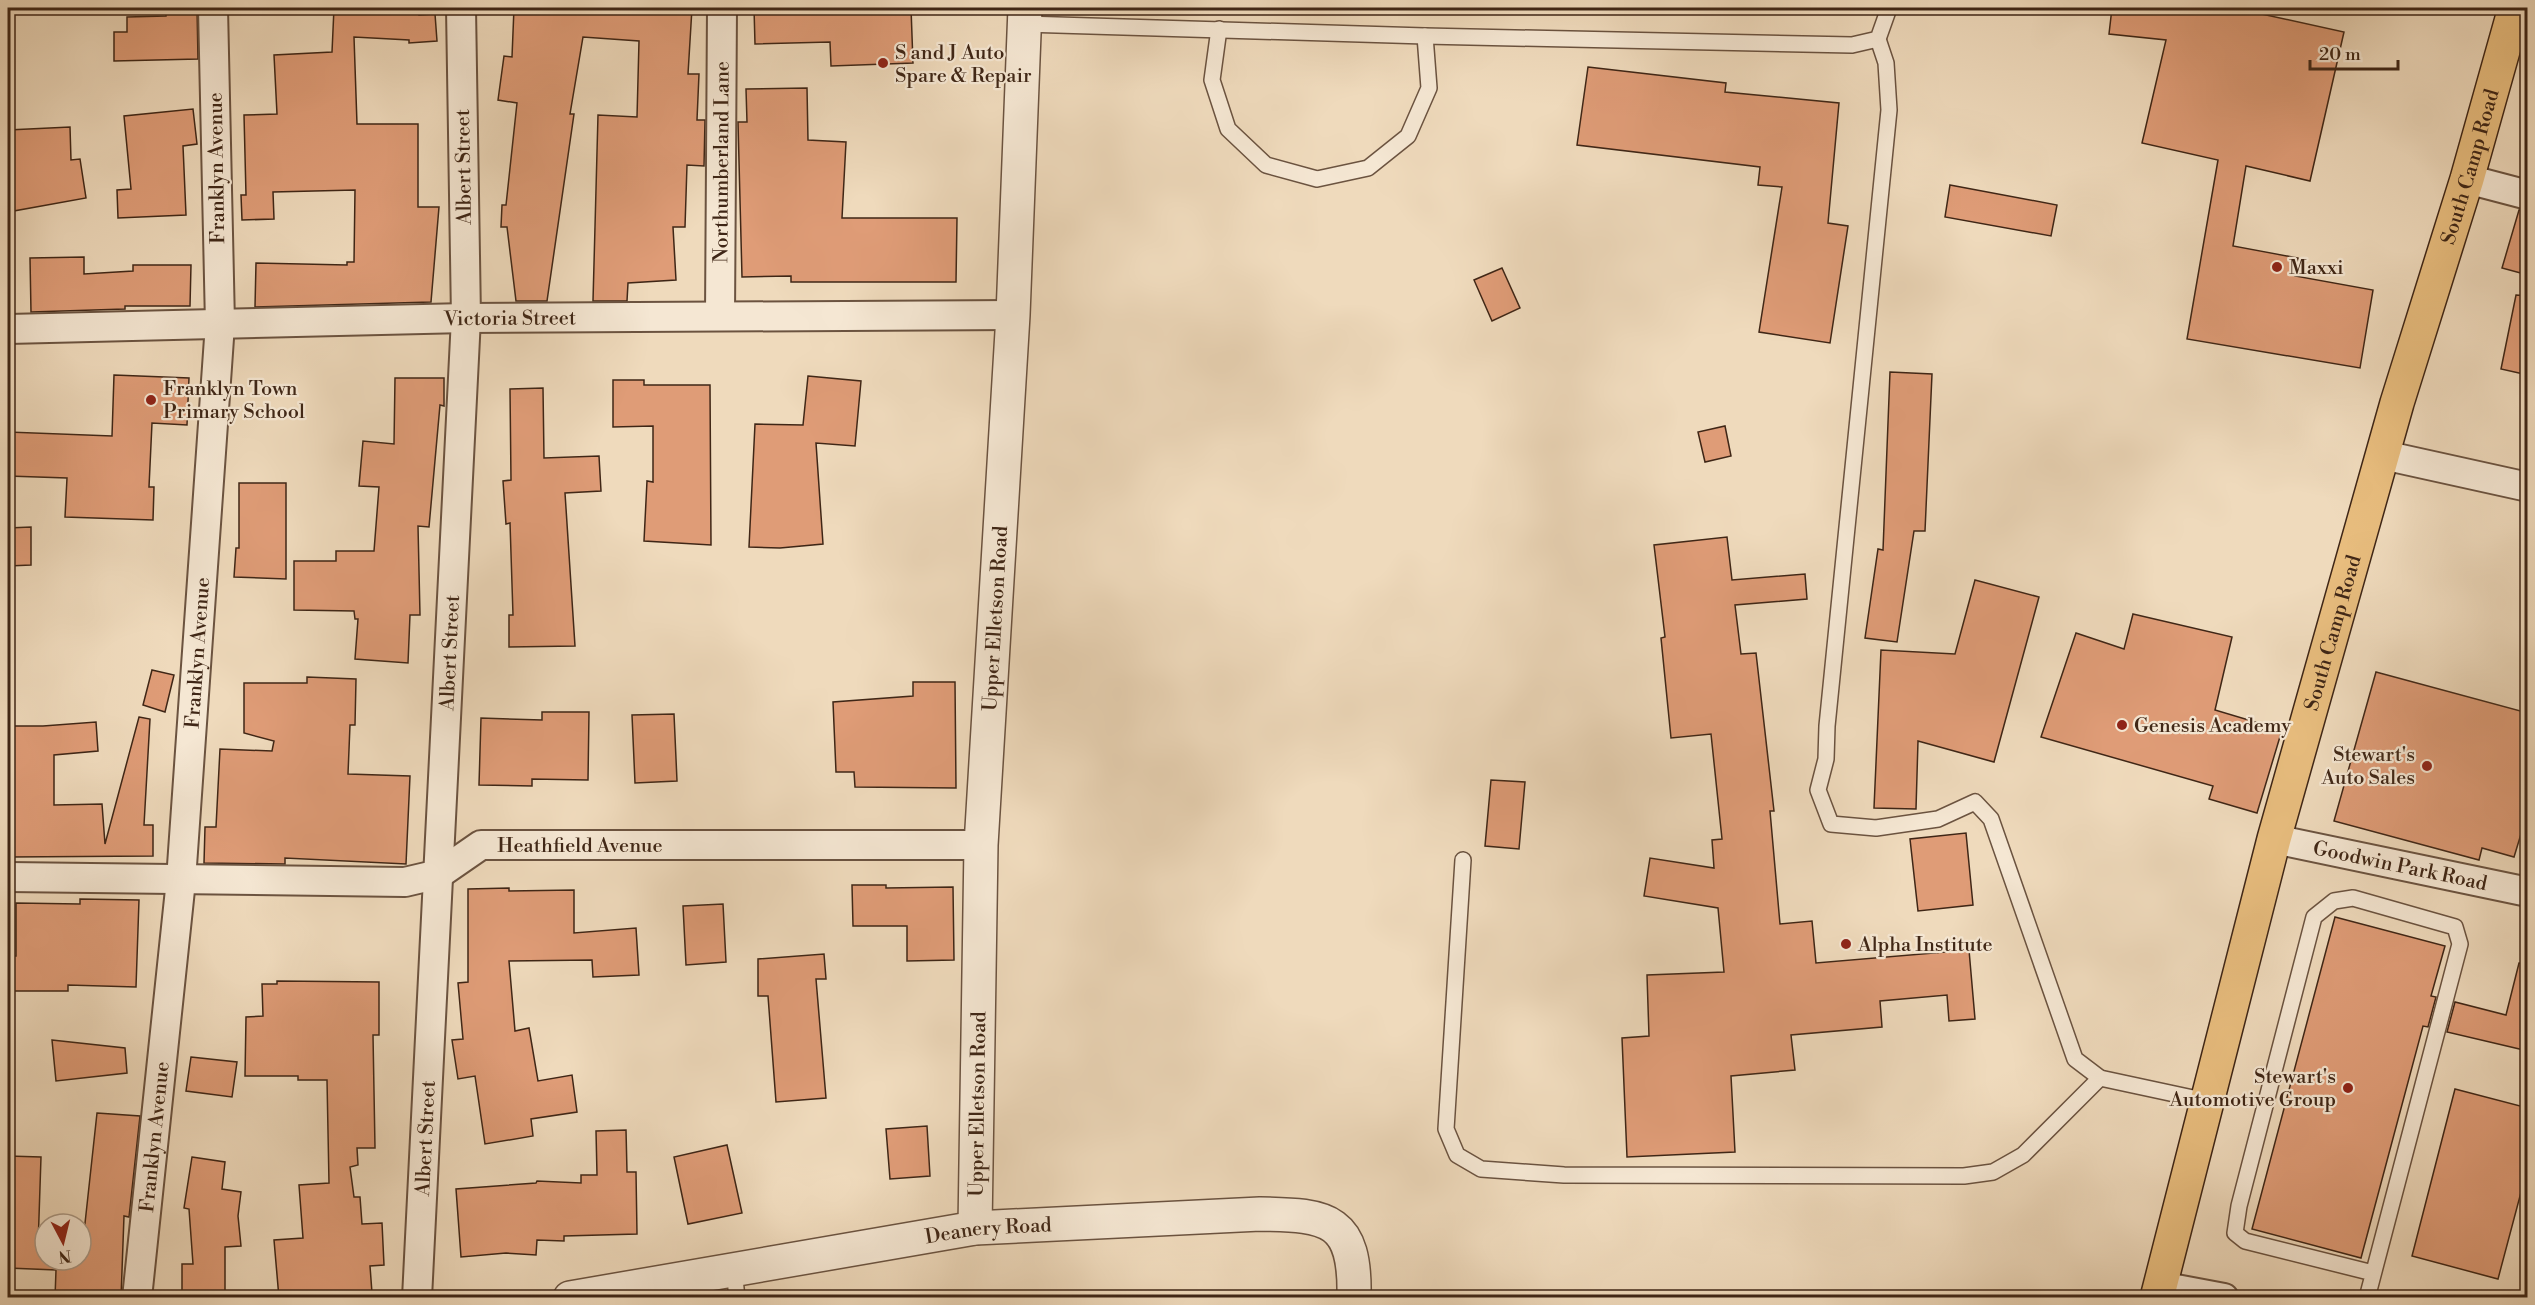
<svg xmlns="http://www.w3.org/2000/svg" width="2535" height="1305" font-family="'Libre Bodoni',serif">
<rect width="100%" height="100%" fill="#efdabc"/>
<filter id="stains"><feTurbulence type="fractalNoise" baseFrequency=".00333" numOctaves="4"/><feColorMatrix values="0 0 0 0 .2 0 0 0 0 .09 0 0 0 0 .02 0 0 0 .5 -.17"/></filter>
<radialGradient id="worn" r=".72"><stop offset=".6" stop-color="#630" stop-opacity="0"/><stop offset="1" stop-color="#630" stop-opacity=".3"/></radialGradient>
<!-- building -->
<g fill="#df9c77" stroke="#3f2616" stroke-width="1.5">
<path d="M166 8H197L198 59 114 61V32H127V17L166 16Z"/>
<path d="M334 8H419V15L435 14 437 41 409 43V40L354 37 357 124H418V207H439L431 302 255 307 256 263 347 265V262H354L355 190 273 192 274 219 242 220 241 195H246L244 115 277 114 274 55 332 52Z"/>
<path d="M514 8H692L688 74H699L697 120H705L704 166 687 165 685 227H673L676 280 628 283 627 301H593L598 115 637 117 639 41 583 37 570 114H574L547 301H516L507 227H501L502 205H506L517 103 498 100 504 56 512 57Z"/>
<path d="M754 8H911L913 63 831 66 830 42 755 44Z"/>
<path d="M2112 8H2234L2344 32 2310 181 2246 166 2233 246 2298 258 2295 276 2373 290 2360 368 2187 339 2218 160 2142 143 2166 40 2109 34Z"/>
<path d="M1588 67 1726 83 1725 92 1839 103 1828 223 1848 226 1830 343 1759 332 1782 187 1758 185 1760 167 1577 145Z"/>
<path d="M807 88 808 140 846 142 842 218H957L956 282H791V276L742 277 738 122H747L746 89Z"/>
<path d="M193 109 197 144 183 146 186 215 118 218 117 190 131 189 124 116Z"/>
<path d="M70 127 71 160 80 159 86 198 8 212V130Z"/>
<path d="M1950 185 2057 205 2051 236 1945 217Z"/>
<path d="M2519 210 2528 211V275L2502 268Z"/>
<path d="M84 257V274L133 271V265H191L190 306H125V309L31 312 30 258Z"/>
<path d="M1502 268 1520 308 1492 321 1474 280Z"/>
<path d="M2516 295 2528 296V375L2501 369Z"/>
<path d="M1890 372 1932 374 1925 531H1914L1897 642 1865 638 1878 549 1883 550Z"/>
<path d="M114 375 189 378 187 425 152 423 149 487H154L153 520 65 517 67 478 8 476V432L112 436Z"/>
<path d="M808 376 861 381 855 446 816 443 823 544 780 548 749 547 755 424 803 425Z"/>
<path d="M395 378H444V406L440 405 429 527 418 526 420 615H410L408 663 355 659 358 619H355L354 611 294 610V561H336V551H374L379 487 359 486 363 441 394 444Z"/>
<path d="M613 380H644V385H710L711 545 644 541 647 481 653 482V426L613 427Z"/>
<path d="M543 388 544 458 599 456 601 491 565 493 575 646 509 647V615H513L510 523 506 524 503 481 511 480 510 389Z"/>
<path d="M1725 426 1731 456 1705 462 1698 432Z"/>
<path d="M239 483H286V579L234 577 236 548H239Z"/>
<path d="M31 527V565L8 566V528Z"/>
<path d="M1727 537 1732 580 1805 574 1807 599 1735 605 1741 654 1756 653 1774 811H1770L1780 924 1812 921 1816 963 1969 950 1975 1019 1949 1021 1947 995 1880 1001 1882 1027 1791 1035 1795 1070 1731 1076 1735 1152 1627 1157 1622 1038 1649 1036 1647 975 1724 972 1718 908 1644 896 1650 858 1714 868 1712 840 1722 839 1711 734 1671 738 1661 638 1665 637 1654 545Z"/>
<path d="M1975 580 2039 597 1994 762 1918 741 1916 809 1874 808 1881 650 1955 654Z"/>
<path d="M2133 614 2232 637 2215 710 2282 730 2257 813 2209 799 2213 786 2041 737 2076 633 2124 649Z"/>
<path d="M152 670 174 675 165 712 143 705Z"/>
<path d="M2376 672 2528 713V811L2514 857 2482 848 2479 860 2334 821Z"/>
<path d="M307 677 356 679 355 725H350L348 774 410 776 406 864 285 858V864L204 863 205 827H216L220 749 272 751 274 741 244 733V683H307Z"/>
<path d="M913 682H955L956 788 855 787 854 772H836L833 702 913 696Z"/>
<path d="M542 712H589L588 780 532 779V786L479 785 481 718 542 720Z"/>
<path d="M674 714 677 781 635 783 632 715Z"/>
<path d="M139 717 150 719 144 825H153V856L9 857 8 726H43L96 722 98 751 54 755V805L102 804 105 844Z"/>
<path d="M1491 780 1525 782 1519 849 1485 846Z"/>
<path d="M1966 833 1973 905 1918 911 1910 839Z"/>
<path d="M852 885H886V888L953 887 954 960 907 961V926H853Z"/>
<path d="M509 888V891L574 890V933L636 928 639 975 593 977 592 960 509 961 515 1031 529 1028 538 1081 572 1075 577 1112 531 1119 533 1136 485 1144 475 1076 458 1079 452 1040 463 1039 458 983 468 982V889Z"/>
<path d="M80 899 139 900 136 987 68 985V991H8V956H16V903L80 904Z"/>
<path d="M723 904 726 962 686 965 683 906Z"/>
<path d="M2335 917 2445 946 2431 996 2436 997 2428 1027 2423 1026 2361 1258 2252 1229Z"/>
<path d="M824 954 826 979H816L826 1098 776 1102 768 996H758V959Z"/>
<path d="M2519 963 2528 964V1051L2447 1032 2455 1002 2506 1015Z"/>
<path d="M277 981 379 982V1035H373L375 1148H357L358 1165 350 1167 354 1197H360L362 1224 382 1223 384 1265 370 1266 372 1293 279 1298 274 1240 303 1238 299 1185 329 1183 327 1080H298V1076H245L246 1017 263 1016 262 984H277Z"/>
<path d="M52 1040 125 1048 127 1073 56 1081Z"/>
<path d="M191 1057 237 1062 232 1097 186 1091Z"/>
<path d="M2455 1089 2528 1108V1166L2498 1279 2412 1256Z"/>
<path d="M97 1113 140 1116 129 1217 124 1216 121 1298H55L56 1270 8 1268V1156L41 1157 38 1247H45V1260H81Z"/>
<path d="M927 1126 930 1176 890 1179 886 1129Z"/>
<path d="M626 1130 627 1172H636L637 1234 564 1236V1241L537 1240 536 1255 506 1253 461 1257 456 1189 536 1183 537 1181 581 1183V1175H597L596 1131Z"/>
<path d="M727 1145 742 1213 688 1224 674 1157Z"/>
<path d="M192 1157 225 1162 222 1189 241 1192 238 1216 241 1246 225 1247V1298H182V1264H193L189 1209 184 1208Z"/>
</g>
<g fill="none" stroke-linecap="round" stroke-linejoin="round">
<!-- service casing -->
<g stroke="#6b5340" stroke-width="18">
<g id="service">
<path d="M1024 24 1425 36 1852 45 1878 39 1889 8"/>
<path d="M1219 29 1212 80 1228 129 1266 165 1317 179 1368 168 1408 136 1429 88 1425 36"/>
<path d="M1878 39 1886 63 1889 110 1827 726 1826 759 1818 790 1831 824 1876 828 1938 819 1975 802 1991 819 2075 1059 2100 1078 2207 1101"/>
<path d="M1463 860 1446 1129 1457 1155 1481 1169 1564 1175 1964 1176 1993 1172 2023 1155 2100 1078"/>
<path d="M734 1269 737 1298"/>
<path d="M2367 1298 2460 944 2455 927 2353 898 2334 901 2314 917 2239 1206 2235 1233 2245 1241 2373 1273"/>
</g>
</g>
<!-- minor casing -->
<g stroke="#6b5340" stroke-width="32">
<g id="minor">
<path d="M2467 179 2528 195"/>
<path id="s1" d="M720 316 722 8"/>
<path id="s2" d="M8 329 466 318 1013 315"/>
<path d="M2383 455 2528 487"/>
<path id="s3" d="M2274 839 2528 892"/>
<path id="s4" d="M8 877 405 882 439 874 481 845H981"/>
<path d="M2160 1286 2224 1298"/>
<path id="s5" d="M137 1298 181 880 220 324 213 8"/>
<path id="s6" d="M417 1298 466 318 461 8"/>
</g>
</g>
<!-- tertiary casing -->
<g stroke="#6b5340" stroke-width="36">
<g id="tertiary">
<path id="s7" d="M975 1228 981 845 1013 315 1025 8"/>
<path id="s8" d="M570 1298 975 1228 1260 1214C1329 1215 1356 1219 1354 1298"/>
</g>
</g>
<!-- primary casing -->
<g stroke="#3f2616" stroke-width="36">
<g id="primary">
<path id="s9" d="M2157 1298 2274 839 2397 403 2467 179 2515 8"/>
</g>
</g>
<!-- service -->
<use href="#service" stroke="#f5e7d3" stroke-width="15"/>
<!-- minor -->
<use href="#minor" stroke="#f5e7d3" stroke-width="28"/>
<!-- tertiary -->
<use href="#tertiary" stroke="#f5e7d3" stroke-width="33"/>
<!-- primary -->
<use href="#primary" stroke="#e8bd7e" stroke-width="33"/>
</g>
<!-- markers -->
<g fill="#8f2418" stroke="#f5e7d3" stroke-width="2">
<circle cx="883" cy="63" r="6"/>
<circle cx="2277" cy="267" r="6"/>
<circle cx="151" cy="400" r="6"/>
<circle cx="2122" cy="725" r="6"/>
<circle cx="2427" cy="766" r="6"/>
<circle cx="1846" cy="944" r="6"/>
<circle cx="2348" cy="1088" r="6"/>
</g>
<g text-anchor="middle" stroke-width="4.5" stroke-linejoin="round" paint-order="stroke">
<!-- poi labels -->
<g font-size="20" fill="#3f2616" stroke="#f5e7d3" text-anchor="start">
<text x="895" y="59">S and J Auto<tspan x="895" dy="23">Spare &amp; Repair</tspan></text>
<text x="2289" y="274">Maxxi</text>
<text x="163" y="395">Franklyn Town<tspan x="163" dy="23">Primary School</tspan></text>
<text x="2134" y="732">Genesis Academy</text>
<text x="2415" y="761" text-anchor="end">Stewart's<tspan x="2415" dy="23">Auto Sales</tspan></text>
<text x="1858" y="951">Alpha Institute</text>
<text x="2336" y="1083" text-anchor="end">Stewart's<tspan x="2336" dy="23">Automotive Group</tspan></text>
</g>
<!-- street labels -->
<g font-size="20" fill="#3f2616" stroke="#f5e7d3">
<text dy="7" stroke="none"><textPath href="#s1" startOffset="154">Northumberland Lane</textPath></text>
<text dy="7" stroke="none"><textPath href="#s9" startOffset="1174">South Camp Road</textPath></text>
<text transform="translate(463 167) rotate(-91)" y="7">Albert Street</text>
<text transform="translate(216 168) rotate(-91)" y="7">Franklyn Avenue</text>
<text dy="7" stroke="none"><textPath href="#s2" startOffset="502">Victoria Street</textPath></text>
<text dy="7" stroke="none"><textPath href="#s7" startOffset="610">Upper Elletson Road</textPath></text>
<text dy="7" stroke="none"><textPath href="#s9" startOffset="688">South Camp Road</textPath></text>
<text dy="7" stroke="none"><textPath href="#s6" startOffset="646">Albert Street</textPath></text>
<text dy="7" stroke="none"><textPath href="#s5" startOffset="648">Franklyn Avenue</textPath></text>
<text dy="7" stroke="none"><textPath href="#s4" startOffset="582">Heathfield Avenue</textPath></text>
<text dy="7" stroke="none"><textPath href="#s3" startOffset="129">Goodwin Park Road</textPath></text>
<text dy="7" stroke="none"><textPath href="#s7" startOffset="124">Upper Elletson Road</textPath></text>
<text dy="7" stroke="none"><textPath href="#s5" startOffset="162">Franklyn Avenue</textPath></text>
<text dy="7" stroke="none"><textPath href="#s6" startOffset="160">Albert Street</textPath></text>
<text dy="7" stroke="none"><textPath href="#s8" startOffset="424">Deanery Road</textPath></text>
</g>
</g>
<!-- margin -->
<rect width="2535" height="1305" fill="none" stroke="#efdabc" stroke-width="30"/>
<rect x="9" y="9" width="2517" height="1287" fill="none" stroke="#3f2616" stroke-width="3"/>
<rect x="15" y="15" width="2505" height="1275" fill="none" stroke="#3f2616" stroke-width="1.5"/>
<!-- north arrow -->
<g transform="translate(63 1242) rotate(173)"><circle r="28" fill="#f5e7d3" stroke="#ac9a87" stroke-width="1.5"/>
<path d="M0-4.5L10 22L0 15L-10 22Z" fill="#8f2418"/>
<text y="-9" font-size="16" font-weight="bold" text-anchor="middle" fill="#3f2616">N</text>
</g>
<!-- scale -->
<path d="M2310 60v9h88v-9" fill="none" stroke="#3f2616" stroke-width="3"/>
<text x="2319" y="60" font-size="18" fill="#3f2616" stroke="#f5e7d3" stroke-width="4.5" paint-order="stroke">20 m</text>
<rect width="100%" height="100%" filter="url(#stains)"/>
<rect width="100%" height="100%" fill="url(#worn)"/>
</svg>
